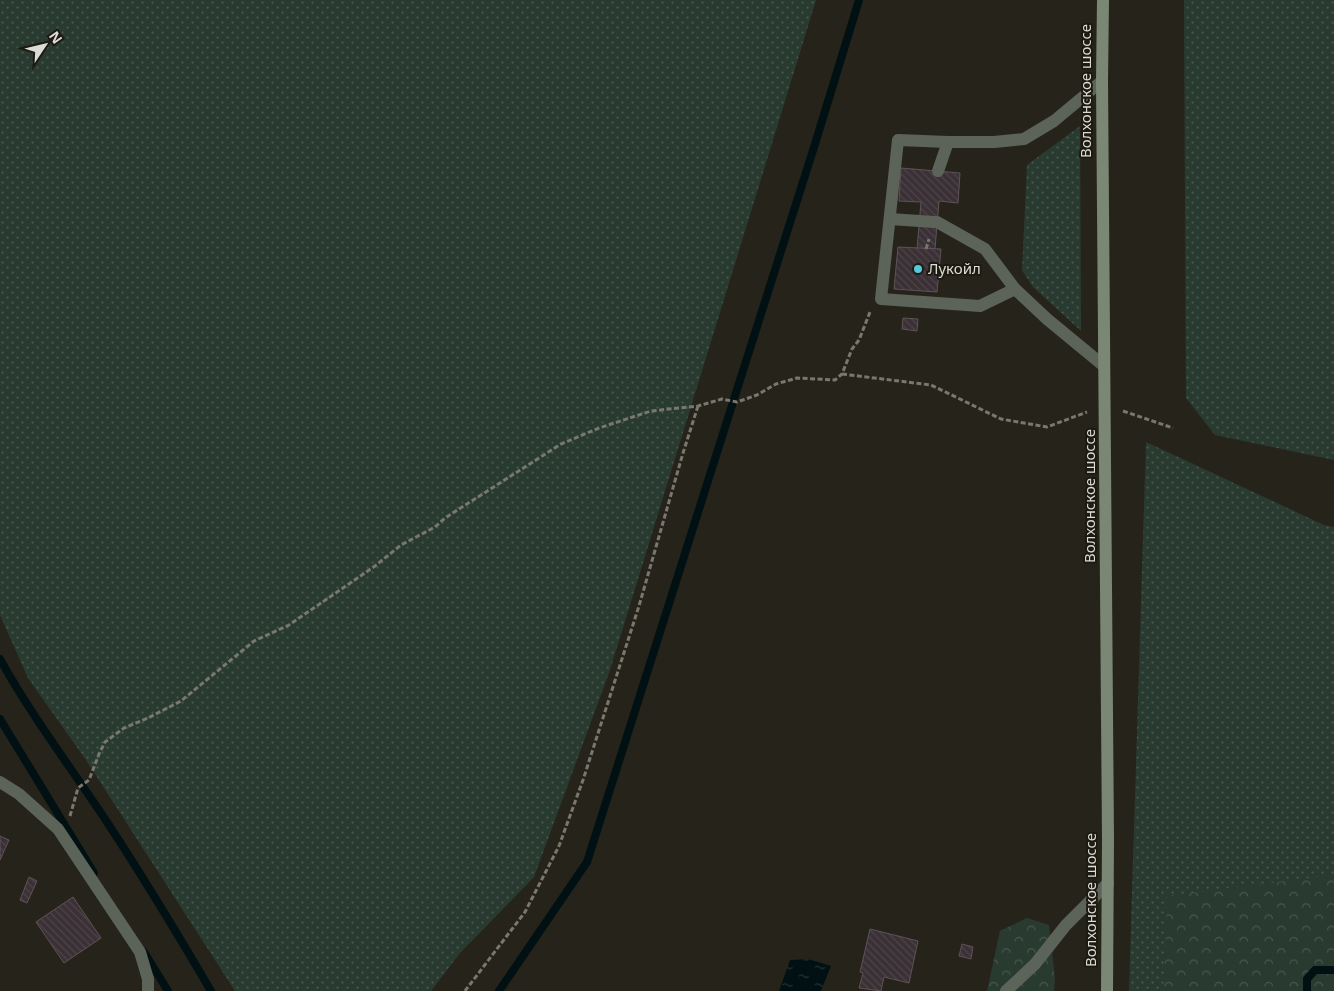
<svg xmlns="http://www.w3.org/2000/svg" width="1334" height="991" font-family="'Noto Sans',sans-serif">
<defs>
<pattern id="grass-dots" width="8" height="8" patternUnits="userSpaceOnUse" patternTransform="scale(1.25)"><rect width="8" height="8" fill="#293b30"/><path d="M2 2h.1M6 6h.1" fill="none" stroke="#48574d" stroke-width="1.8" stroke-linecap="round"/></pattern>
<pattern id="forest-crowns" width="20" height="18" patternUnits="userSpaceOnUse" patternTransform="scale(1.25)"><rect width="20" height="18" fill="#293b30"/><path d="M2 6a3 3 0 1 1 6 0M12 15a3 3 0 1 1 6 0" fill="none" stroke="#48574d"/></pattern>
<pattern id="water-ripples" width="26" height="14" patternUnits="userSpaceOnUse" patternTransform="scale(1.25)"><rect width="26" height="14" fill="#011113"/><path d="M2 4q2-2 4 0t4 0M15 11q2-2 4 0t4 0" fill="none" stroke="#263334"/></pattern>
<pattern id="building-back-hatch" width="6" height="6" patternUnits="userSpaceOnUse" patternTransform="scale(1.25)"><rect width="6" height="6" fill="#3a3035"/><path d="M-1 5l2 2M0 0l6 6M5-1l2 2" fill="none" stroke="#4d4448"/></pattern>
</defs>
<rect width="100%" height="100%" fill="#26241a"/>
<!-- grass -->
<g fill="url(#grass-dots)">
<path d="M0 0H816L610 670 534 877 460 953 431 991H235L86 760 28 678 0 615Z"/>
<path d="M1184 0H1334V460L1215 435 1186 398Z"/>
<path d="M1080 126 1081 331 1033 287 1022 270 1027 165Z"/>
<path d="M1146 442 1324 525 1334 527V921L1219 991H1129Z"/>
</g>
<!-- forest -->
<g fill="url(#forest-crowns)">
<path d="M1334 875V991H1164L1167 896Z"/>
<path d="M1027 918 1049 925 1055 979 1054 991H987L1000 931Z"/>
</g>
<!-- water -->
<path fill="url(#water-ripples)" d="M808 959 831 966 821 991H779L790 960Z"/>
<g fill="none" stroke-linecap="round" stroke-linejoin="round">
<!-- stream -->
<g stroke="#011113" stroke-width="8">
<path d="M0 659C31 715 69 765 105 819 142 875 177 933 211 991"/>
<path d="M0 719 94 873"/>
<path d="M144 952 168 991"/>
<path d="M499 991 587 862 815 144 859 0"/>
<path d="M1307 991V979L1315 970H1334"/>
</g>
</g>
<!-- building -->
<g fill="url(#building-back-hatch)" stroke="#5d5258">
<path d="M901 168 960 173 958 203 939 201 935 249H917L921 202 899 201Z"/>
<path d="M898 247 941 249 937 292 894 289Z"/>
<path d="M903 318 918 319 917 331 902 329Z"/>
<path d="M0 836 9 840 0 860Z"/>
<path d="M29 877 37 881 27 903 20 900Z"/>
<path d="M73 897 101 938 64 963 36 922Z"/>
<path d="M870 929 918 941 909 983 884 977 881 991 859 988 863 973 860 972Z"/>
<path d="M962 944 973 947 971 959 959 956Z"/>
</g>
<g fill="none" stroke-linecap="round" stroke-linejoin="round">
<!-- path -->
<g stroke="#79776f" stroke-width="3" stroke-dasharray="5 2.5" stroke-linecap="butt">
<path d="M926 249 929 239"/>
<path d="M842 374 931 385 1001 419 1047 427 1087 412"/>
<path d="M1123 411 1173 428"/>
<path d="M70 816 78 788 89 780 99 754 105 742 124 728 148 718 181 701 254 641 289 625 375 566 401 545 435 527 445 518 561 444 599 428 651 411 698 406 722 399 737 402 757 395 776 384 797 378 835 380 842 374 852 349 859 340 870 312"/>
<path d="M465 991 525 912 559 846 583 780 639 606 683 453 698 406"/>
</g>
<!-- service -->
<g stroke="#5c6358" stroke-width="12">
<path d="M948 142 898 140 881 299 980 306 1015 289"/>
<path d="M938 171 948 142H994L1024 139 1054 121 1102 81"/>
<path d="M890 219 934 222"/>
<path d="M937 222 985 249 1015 289 1047 319 1104 366"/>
<path d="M1006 991 1035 964 1066 925 1108 883"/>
</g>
<!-- minor -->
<path stroke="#5c6358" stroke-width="12" d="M0 782 19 794 58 829 140 952 148 979V991"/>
<!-- secondary -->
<path stroke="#7b8775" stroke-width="12" d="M1103 0 1102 81 1108 840 1107 991"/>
</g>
<!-- markers -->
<circle fill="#53cadc" stroke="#1d1a11" stroke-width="2" cx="918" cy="269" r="5"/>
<g text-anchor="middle" stroke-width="4" stroke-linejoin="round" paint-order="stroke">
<!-- street labels -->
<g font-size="15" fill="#dddbd5" stroke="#1d1a11">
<text transform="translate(1086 91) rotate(-90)" y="5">Волхонское шоссе</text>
<text transform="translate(1090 496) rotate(-90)" y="5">Волхонское шоссе</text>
<text transform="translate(1091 900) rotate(-90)" y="5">Волхонское шоссе</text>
</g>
<!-- poi labels -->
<g font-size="15" fill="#dddbd5" stroke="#1d1a11" text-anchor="start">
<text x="928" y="274">Лукойл</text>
</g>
</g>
<!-- north arrow -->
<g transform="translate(45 45) rotate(55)" stroke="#1d1a11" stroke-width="4" paint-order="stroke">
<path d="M0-4L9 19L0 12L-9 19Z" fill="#dddbd5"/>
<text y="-8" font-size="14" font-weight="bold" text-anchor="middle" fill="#dddbd5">N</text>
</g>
</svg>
